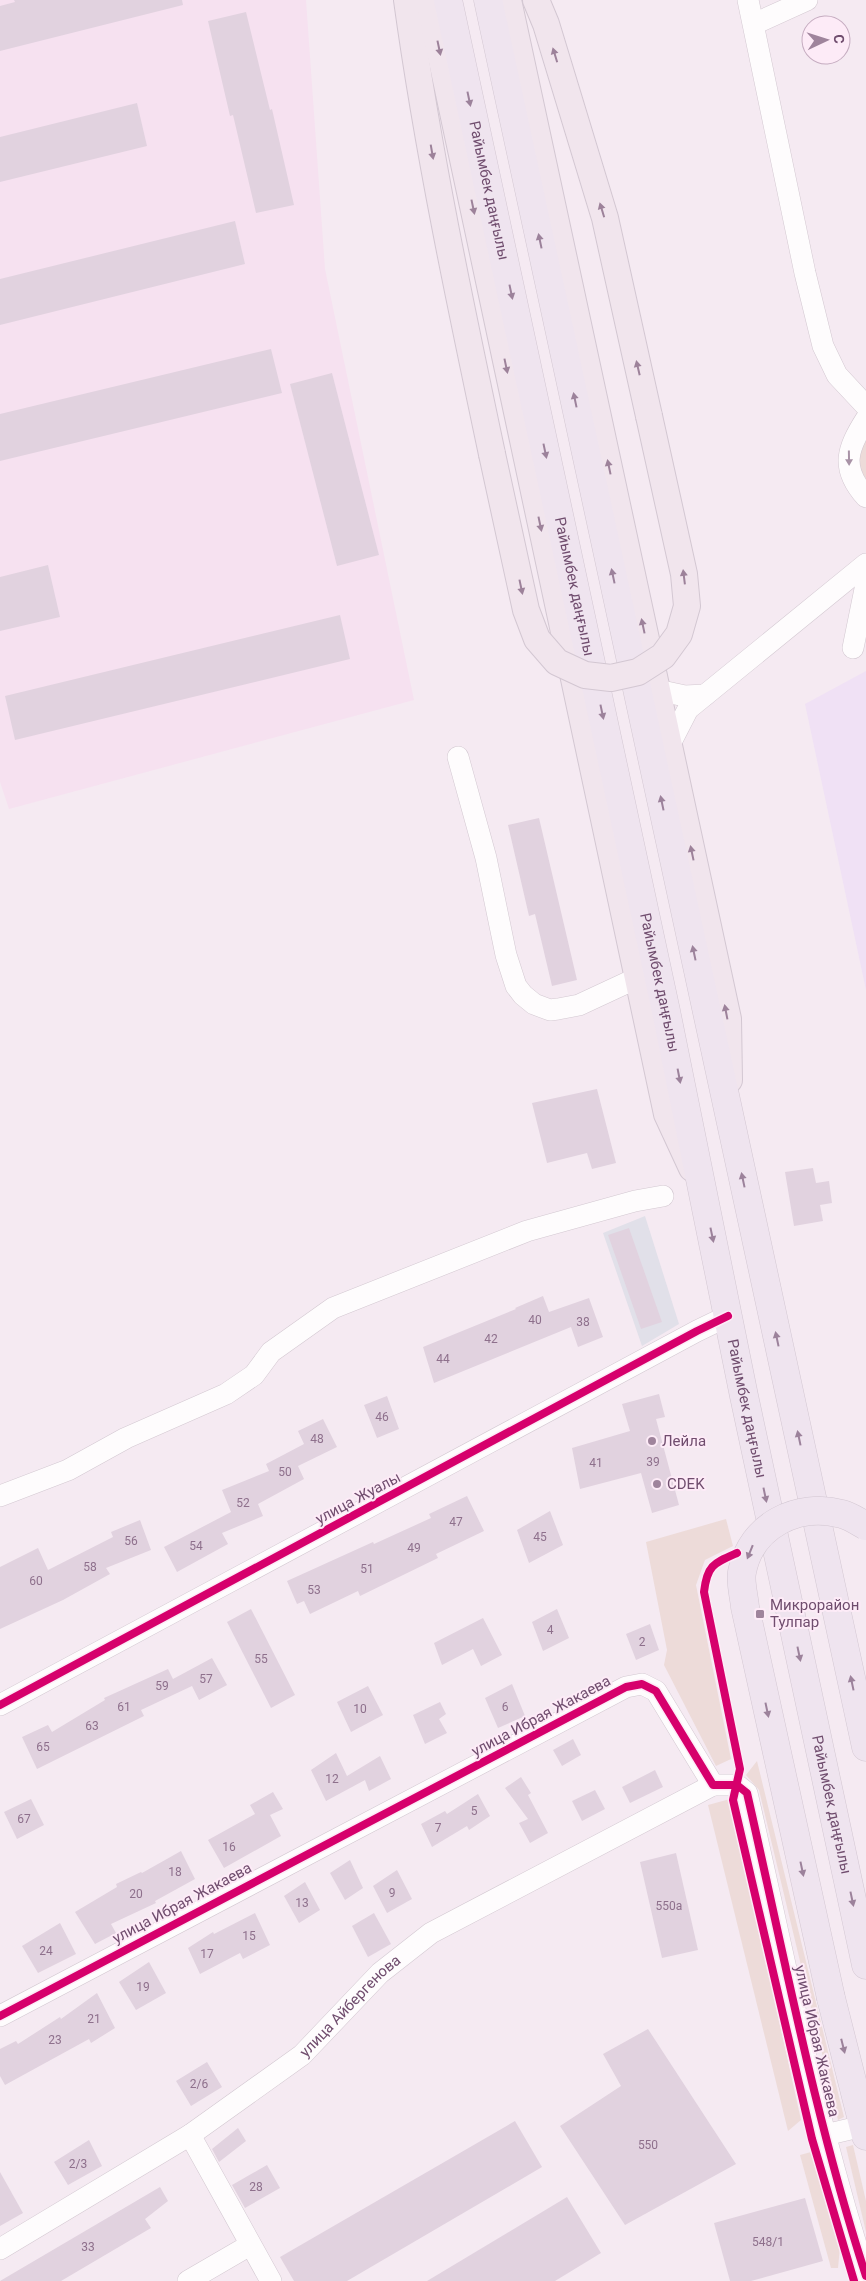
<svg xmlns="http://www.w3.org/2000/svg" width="866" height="2281" font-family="Roboto,sans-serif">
<rect width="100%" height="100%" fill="#f5eaf2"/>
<!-- residential -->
<path fill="#f6e1f0" d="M0 0H306L325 269 414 700 9 809 0 782Z"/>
<!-- education -->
<path fill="#e1e0e9" d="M645 1216 679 1324 642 1346 603 1233Z"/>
<!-- medical -->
<path fill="#f0e1f5" d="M866 671V990L805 704Z"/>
<!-- green -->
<g fill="#eddbd9">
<path d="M866 435V484C857 467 857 452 866 435Z"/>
<path d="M726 1519 733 1546 705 1560 696 1585 731 1759 716 1766 664 1665 667 1650 646 1542Z"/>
<path d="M757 1761 844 2117 838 2120 759 1790 746 1775Z"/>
<path d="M730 1799 801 2120 788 2131 708 1805Z"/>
<path d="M853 2145 866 2201V2232L846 2147Z"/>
<path d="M811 2152 840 2247 838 2268H831L800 2155Z"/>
</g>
<!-- building -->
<g fill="#e1d2df">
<path d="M14 0H182L183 5 0 51V6L15 2Z"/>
<path d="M246 12 270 110 272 109 294 205 256 213 233 115 230 116 208 21Z"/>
<path d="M137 103 147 146 0 182V137Z"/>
<path d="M235 221 245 264 0 325V279Z"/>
<path d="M271 349 282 393 0 461V414Z"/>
<path d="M332 373 379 555 337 566 290 384Z"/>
<path d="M48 565 60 617 0 631V577Z"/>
<path d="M340 615 350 659 15 740 5 696Z"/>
<path d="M539 818 577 980 552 986 535 914 529 916 508 825Z"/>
<path d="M597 1089 616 1163 592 1169 587 1153 547 1163 532 1103Z"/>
<path d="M813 1168 816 1183 829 1181 832 1203 820 1205 823 1221 794 1226 785 1172Z"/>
<path d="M629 1228 662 1322 641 1329 608 1235Z"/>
<path d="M543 1296 549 1312 589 1298 603 1337 578 1347 571 1327 434 1383 423 1347 516 1309 515 1308Z"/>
<path d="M659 1394 665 1417 656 1419 679 1505 652 1513 641 1473 580 1489 572 1448 630 1431 622 1404Z"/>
<path d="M387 1396 399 1429 377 1438 364 1405Z"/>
<path d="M323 1419 337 1447 298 1466 304 1479 258 1504 263 1516 222 1533 228 1544 177 1572 164 1547 231 1512 222 1490 269 1471 266 1464 304 1444 298 1431Z"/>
<path d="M467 1496 484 1531 436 1554 438 1558 360 1596 358 1591 310 1614 304 1601 297 1604 287 1581 373 1542 374 1544 431 1518 429 1514Z"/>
<path d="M550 1511 563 1545 529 1563 517 1530Z"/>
<path d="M140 1520 151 1550 106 1568 110 1574 63 1600 0 1629V1567L38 1548 48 1570 113 1537 111 1532Z"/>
<path d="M251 1609 295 1695 271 1708 227 1622Z"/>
<path d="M557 1609 569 1638 543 1651 532 1622Z"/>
<path d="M483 1618 502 1655 481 1666 473 1649 442 1665 434 1643Z"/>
<path d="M650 1624 659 1650 636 1660 626 1634Z"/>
<path d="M212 1658 227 1685 199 1700 192 1686 141 1710 144 1716 37 1769 22 1737 48 1725 52 1732 105 1700 104 1698 168 1669 173 1679Z"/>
<path d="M512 1684 525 1716 498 1728 485 1698Z"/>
<path d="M368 1686 383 1715 351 1732 337 1702Z"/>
<path d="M440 1702 446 1714 439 1719 447 1733 425 1744 413 1715Z"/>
<path d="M573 1739 581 1755 562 1766 553 1750Z"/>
<path d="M336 1753 347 1776 380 1756 391 1779 369 1791 365 1780 326 1801 311 1770Z"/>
<path d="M655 1770 663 1787 630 1803 622 1787Z"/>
<path d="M521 1777 531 1793 528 1795 548 1833 530 1843 519 1823 528 1819 505 1788Z"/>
<path d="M595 1790 605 1809 582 1821 572 1801Z"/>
<path d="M273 1792 283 1809 270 1815 281 1836 224 1868 208 1840 255 1814 250 1805Z"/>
<path d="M478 1794 490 1816 469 1830 467 1826 432 1847 421 1824 445 1811 447 1814Z"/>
<path d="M31 1799 44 1825 17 1839 4 1812Z"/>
<path d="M181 1851 195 1879 155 1901 156 1903 111 1924 116 1933 95 1944 75 1912 117 1887 116 1884 141 1872 142 1873Z"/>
<path d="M676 1853 698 1950 662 1958 640 1862Z"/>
<path d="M350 1860 363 1888 345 1900 330 1873Z"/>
<path d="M397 1870 412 1899 387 1913 373 1886Z"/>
<path d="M305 1882 320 1910 299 1923 284 1896Z"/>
<path d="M255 1913 270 1945 243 1959 240 1953 200 1974 188 1948 213 1932 214 1934Z"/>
<path d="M374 1913 391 1944 368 1957 352 1926Z"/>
<path d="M60 1923 76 1954 38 1973 22 1946Z"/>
<path d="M149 1962 166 1993 136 2010 119 1982Z"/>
<path d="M97 1993 115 2028 91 2043 89 2039 5 2085 0 2076V2049L16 2041 18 2044 60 2017 61 2019Z"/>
<path d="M648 2029 736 2164 625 2225 560 2126 621 2086 603 2054Z"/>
<path d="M207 2062 222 2087 191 2106 176 2081Z"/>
<path d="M515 2121 542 2167 347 2281H294L280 2257Z"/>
<path d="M238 2128 246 2141 219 2162 212 2149Z"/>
<path d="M89 2140 102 2166 68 2185 54 2162Z"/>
<path d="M267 2165 280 2188 245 2208 232 2185Z"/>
<path d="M0 2172 23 2213 0 2226Z"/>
<path d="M160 2187 168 2201 145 2219 151 2228 61 2281H0Z"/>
<path d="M567 2197 601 2253 555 2281H427Z"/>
<path d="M805 2198 823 2261 751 2281H730L714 2223Z"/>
</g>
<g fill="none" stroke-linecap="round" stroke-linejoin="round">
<!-- minor casing -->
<g stroke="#d3c8d1" stroke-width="22">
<g id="minor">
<path d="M748 0 805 273 823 346 837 375 866 406"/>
<path d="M754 24 807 0"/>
<path d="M866 419C847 449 840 468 866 497"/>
<path d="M853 648 866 584"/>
<path d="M657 690 685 696 705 695"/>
<path d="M669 746 688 709 866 564"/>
<path d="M458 757 486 858 506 955 516 986 523 995 534 1004 550 1010 558 1009 579 1005 637 978"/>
<path d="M0 1496 68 1470 126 1438 226 1394 254 1375 271 1352 333 1308 527 1231 635 1201 663 1196"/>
<path d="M0 1705 697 1331 728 1316"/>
<path d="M0 2016 626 1687 642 1684 656 1691 713 1785H737L747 1793C784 1955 815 2119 866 2276"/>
<path d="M190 2135 271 2281"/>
<path d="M825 2135 863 2126"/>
<path id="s1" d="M0 2249 190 2135 302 2055 380 1973 431 1933 713 1785"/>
<path d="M188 2281 250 2245"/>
</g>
</g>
<!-- major casing -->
<g stroke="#d3c7d2" stroke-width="28">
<g id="major">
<path d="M407 0C428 152 460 303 492 454"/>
<path d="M429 0 667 1114 692 1168"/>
<path d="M508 0 728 1019 729 1080"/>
<path d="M536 0 546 24 605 218 649 416"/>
</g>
</g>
<!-- highway casing -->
<g stroke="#d3c7d2" stroke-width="29">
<g id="highway">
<path id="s2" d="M448 0 666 1011 744 1396 866 1965"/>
<path d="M488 0 866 1747"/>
<path d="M831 1998 866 2136"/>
</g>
</g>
<!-- minor -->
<use href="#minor" stroke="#fefcfd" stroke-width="21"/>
<!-- major -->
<use href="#major" stroke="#f1e5ed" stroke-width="26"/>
<!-- highway -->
<use href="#highway" stroke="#efe4ef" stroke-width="28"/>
<!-- major-bridge casing -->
<g stroke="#d3c7d2" stroke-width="28" stroke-linecap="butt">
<path id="major-bridge" d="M492 454 526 610 537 639 557 662 585 675 611 678 638 672 663 656 679 634 687 606 684 574 649 416"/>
</g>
<!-- highway-bridge casing -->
<g stroke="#d3c7d2" stroke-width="29" stroke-linecap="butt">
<path id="highway-bridge" d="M831 1998 745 1607C744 1596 740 1582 742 1572 751 1525 798 1502 842 1514 850 1516 859 1522 866 1526"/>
</g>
<!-- major-bridge -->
<use href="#major-bridge" stroke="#f1e5ed" stroke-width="26"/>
<!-- highway-bridge -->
<use href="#highway-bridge" stroke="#efe4ef" stroke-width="28"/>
<!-- cycleway casing -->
<g stroke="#fdebf7" stroke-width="11">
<g id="cycleway">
<path d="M737 1553C714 1563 707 1565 704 1592L740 1769 733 1800 812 2139 854 2281"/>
<path d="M0 1705 697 1331 728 1316"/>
<path d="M0 2016 626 1687 642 1684 656 1691 713 1785H737L747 1793C784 1955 815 2119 866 2276"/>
</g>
</g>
<!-- cycleway -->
<use href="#cycleway" stroke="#d6006c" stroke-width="8"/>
</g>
<!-- one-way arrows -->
<defs><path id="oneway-solid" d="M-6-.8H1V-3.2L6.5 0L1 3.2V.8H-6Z" transform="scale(1.25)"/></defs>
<g fill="#9d829a">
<use href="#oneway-solid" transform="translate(439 48) rotate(78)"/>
<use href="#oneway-solid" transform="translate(555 55) rotate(-107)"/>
<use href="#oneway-solid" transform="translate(432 152) rotate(80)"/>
<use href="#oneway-solid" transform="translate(473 207) rotate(78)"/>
<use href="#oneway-solid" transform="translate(602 210) rotate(-107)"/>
<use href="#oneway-solid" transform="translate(506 366) rotate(78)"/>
<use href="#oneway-solid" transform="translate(638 368) rotate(-103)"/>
<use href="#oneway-solid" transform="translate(609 467) rotate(-102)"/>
<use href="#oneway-solid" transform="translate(540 524) rotate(78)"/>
<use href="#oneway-solid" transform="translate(684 577) rotate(-97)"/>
<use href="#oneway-solid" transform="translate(521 587) rotate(78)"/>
<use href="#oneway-solid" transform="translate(643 626) rotate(-102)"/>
<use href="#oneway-solid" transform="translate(692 853) rotate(-102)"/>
<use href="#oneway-solid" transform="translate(726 1012) rotate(-101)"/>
</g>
<g fill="#9c829b">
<use href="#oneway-solid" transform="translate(469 99) rotate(78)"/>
<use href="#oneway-solid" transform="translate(540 241) rotate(-102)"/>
<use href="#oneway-solid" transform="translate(511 292) rotate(78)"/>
<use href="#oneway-solid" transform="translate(575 400) rotate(-102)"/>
<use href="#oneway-solid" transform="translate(545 451) rotate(78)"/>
<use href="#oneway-solid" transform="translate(613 576) rotate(-102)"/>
<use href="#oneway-solid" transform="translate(602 712) rotate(78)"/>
<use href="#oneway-solid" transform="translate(662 803) rotate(-102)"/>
<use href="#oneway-solid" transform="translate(694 953) rotate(-102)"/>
<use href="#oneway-solid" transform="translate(679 1076) rotate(79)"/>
<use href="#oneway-solid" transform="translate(743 1180) rotate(-102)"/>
<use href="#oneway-solid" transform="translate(712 1235) rotate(78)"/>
<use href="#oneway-solid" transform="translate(777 1339) rotate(-102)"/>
<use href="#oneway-solid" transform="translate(799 1438) rotate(-102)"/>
<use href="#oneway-solid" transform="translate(765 1495) rotate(78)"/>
<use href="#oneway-solid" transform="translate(750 1552) rotate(112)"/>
<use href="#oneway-solid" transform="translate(799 1654) rotate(78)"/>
<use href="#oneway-solid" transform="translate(852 1683) rotate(-102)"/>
<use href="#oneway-solid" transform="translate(767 1710) rotate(78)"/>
<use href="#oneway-solid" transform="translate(802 1869) rotate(78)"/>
<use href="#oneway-solid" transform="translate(852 1899) rotate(78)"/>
<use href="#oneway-solid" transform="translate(843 2046) rotate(76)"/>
</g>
<use fill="#a993a7" href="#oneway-solid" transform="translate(849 458) rotate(89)"/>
<!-- markers -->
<g fill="#9f849c" stroke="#fdebf7" stroke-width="2">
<circle cx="652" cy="1441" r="5"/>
<circle cx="657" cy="1484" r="5"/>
<rect x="755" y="1609" width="10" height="10" rx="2.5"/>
</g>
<g text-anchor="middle" stroke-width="4" stroke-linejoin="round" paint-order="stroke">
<!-- number labels -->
<g font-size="12" fill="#8e708c">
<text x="535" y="1324">40</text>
<text x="583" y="1326">38</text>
<text x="491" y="1343">42</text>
<text x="443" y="1363">44</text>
<text x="382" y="1421">46</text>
<text x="317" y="1443">48</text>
<text x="653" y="1466">39</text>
<text x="596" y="1467">41</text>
<text x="285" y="1476">50</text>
<text x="243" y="1507">52</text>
<text x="456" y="1526">47</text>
<text x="540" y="1541">45</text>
<text x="131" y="1545">56</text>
<text x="196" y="1550">54</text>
<text x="414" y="1552">49</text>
<text x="90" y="1571">58</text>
<text x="367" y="1573">51</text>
<text x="36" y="1585">60</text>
<text x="314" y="1594">53</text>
<text x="550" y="1634">4</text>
<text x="642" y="1646">2</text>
<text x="261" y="1663">55</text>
<text x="206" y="1683">57</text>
<text x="162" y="1690">59</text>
<text x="124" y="1711">61</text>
<text x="505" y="1711">6</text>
<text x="360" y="1713">10</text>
<text x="92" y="1730">63</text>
<text x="43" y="1751">65</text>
<text x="332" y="1783">12</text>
<text x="474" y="1815">5</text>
<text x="24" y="1823">67</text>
<text x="438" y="1832">7</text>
<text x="229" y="1851">16</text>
<text x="175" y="1876">18</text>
<text x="392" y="1897">9</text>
<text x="136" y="1898">20</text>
<text x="302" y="1907">13</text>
<text x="669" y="1910">550а</text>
<text x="249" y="1940">15</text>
<text x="46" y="1955">24</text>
<text x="207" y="1958">17</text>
<text x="143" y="1991">19</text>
<text x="94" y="2023">21</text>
<text x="55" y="2044">23</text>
<text x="199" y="2088">2/6</text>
<text x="648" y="2149">550</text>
<text x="78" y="2168">2/3</text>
<text x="256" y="2191">28</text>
<text x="768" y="2246">548/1</text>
<text x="88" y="2251">33</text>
</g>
<!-- street labels -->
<g font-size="15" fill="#704d6e" stroke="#fdebf7">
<text dy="5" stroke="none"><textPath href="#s2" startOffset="195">Райымбек даңғылы</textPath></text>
<text dy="5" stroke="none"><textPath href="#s2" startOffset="600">Райымбек даңғылы</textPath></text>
<text dy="5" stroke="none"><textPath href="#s2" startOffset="1005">Райымбек даңғылы</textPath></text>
<text dy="5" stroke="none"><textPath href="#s2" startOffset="1440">Райымбек даңғылы</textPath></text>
<text transform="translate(358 1498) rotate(-28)" y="5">улица Жуалы</text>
<text transform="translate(541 1716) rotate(-28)" y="5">улица Ибрая Жакаева</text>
<text dy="5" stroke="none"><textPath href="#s2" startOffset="1845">Райымбек даңғылы</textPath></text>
<text transform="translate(182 1903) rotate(-28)" y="5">улица Ибрая Жакаева</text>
<text dy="5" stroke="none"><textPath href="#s1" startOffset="428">улица Айбергенова</textPath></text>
<text transform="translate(817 2041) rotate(77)" y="5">улица Ибрая Жакаева</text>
</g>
<!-- poi labels -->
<g font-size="15" fill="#704d6e" stroke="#fdebf7" text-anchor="start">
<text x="662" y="1446">Лейла</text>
<text x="667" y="1489">CDEK</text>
<text x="770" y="1610">Микрорайон<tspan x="770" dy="17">Тулпар</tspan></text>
</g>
</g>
<!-- north arrow -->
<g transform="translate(826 40) rotate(86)"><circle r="24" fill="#fdebf7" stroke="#c5acc0"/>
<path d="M0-4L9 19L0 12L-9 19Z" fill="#9f849c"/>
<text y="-8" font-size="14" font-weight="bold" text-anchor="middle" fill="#704d6e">С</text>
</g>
</svg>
